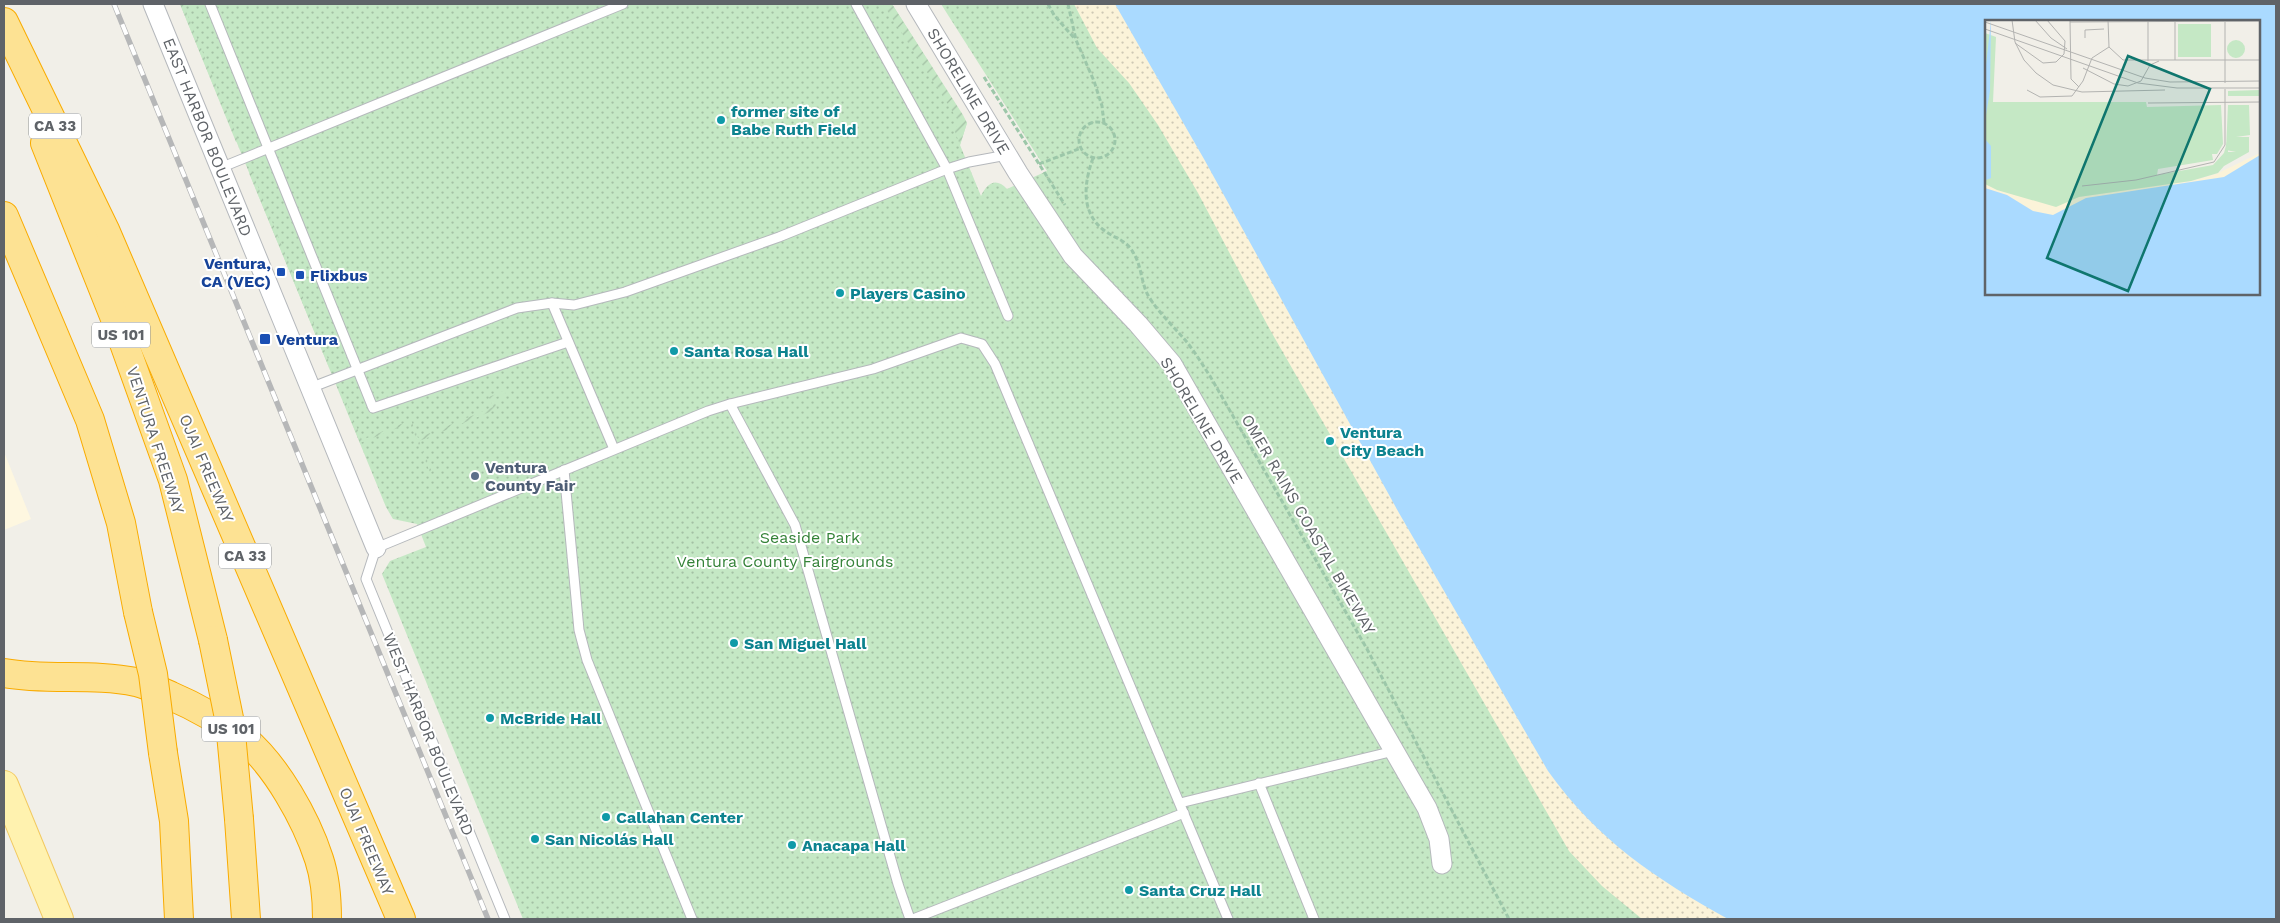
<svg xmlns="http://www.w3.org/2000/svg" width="2280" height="923" font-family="'Work Sans',sans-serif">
<defs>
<pattern id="sand-dots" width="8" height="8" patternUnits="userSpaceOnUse" patternTransform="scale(1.25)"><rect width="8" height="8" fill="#fbf3d9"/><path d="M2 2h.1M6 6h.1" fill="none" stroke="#cec8b4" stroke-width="1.8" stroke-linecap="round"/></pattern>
<pattern id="park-dots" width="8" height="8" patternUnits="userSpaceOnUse" patternTransform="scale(1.25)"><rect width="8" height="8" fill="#c5e8c5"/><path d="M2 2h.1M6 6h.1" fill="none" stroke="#a3c0a4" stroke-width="1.8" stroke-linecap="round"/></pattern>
<pattern id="garden-furrows" width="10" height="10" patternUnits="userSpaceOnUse" patternTransform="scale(1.25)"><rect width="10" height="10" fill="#c5e8c5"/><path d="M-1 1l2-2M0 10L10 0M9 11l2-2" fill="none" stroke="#a3c0a4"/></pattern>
</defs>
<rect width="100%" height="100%" fill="#f1efe8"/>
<!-- commercial -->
<path fill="#fef7e0" d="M4 452 31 519 4 530Z"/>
<!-- sand -->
<path fill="url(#sand-dots)" d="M1074 4H1156L1750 919H1518Z"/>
<!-- park -->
<path fill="url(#park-dots)" d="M180 4H892L967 123 960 145 981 196C987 183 996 177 1007 189L1047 171 941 4H1074L1097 48 1129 83 1158 125 1198 193 1269 328 1569 851 1602 886 1642 919H523L382 574 390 561 426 547 417 524 393 519 386 507Z"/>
<!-- garden -->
<g fill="url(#garden-furrows)">
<path d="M180 4H183L239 141 236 142Z"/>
<path d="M883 4H892L963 115 967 123 960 145 954 129 960 123Z"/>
<path d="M252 172 330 364 328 365 249 173Z"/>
<path d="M505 390 506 393 493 398 497 409 439 433 438 430 493 407 489 397Z"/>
<path d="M344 397 362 440 411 420 418 438 430 433 432 436 419 441 432 472H430L410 423 360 443 342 398Z"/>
</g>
<!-- water -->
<path fill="#aadaff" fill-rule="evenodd" d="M1115 4H2276V919H1728C1656 879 1597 840 1548 771L1399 513 1204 159ZM1986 21H2259V294H1986Z"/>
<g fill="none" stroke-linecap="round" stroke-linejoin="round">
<!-- service casing -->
<g stroke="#b5b8bc" stroke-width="11">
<g id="service">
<path d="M210 4 373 408 568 342"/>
<path d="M856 4 947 169 1008 316"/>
<path d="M220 168 623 4"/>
<path d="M552 303 614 449"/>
<path d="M310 388 517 308 552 303 574 305 625 292 779 237 947 169 969 162 1007 155"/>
<path d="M730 404 795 525 898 884 910 919"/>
<path d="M564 470 579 630 587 660 692 919"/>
<path d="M1259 783 1314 919"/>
<path d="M1180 803 1394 751"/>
<path d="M505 919 366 579 376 548 708 411 730 404 873 369 961 338 982 344 995 364 1228 919"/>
<path d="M913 919 1184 813"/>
</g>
</g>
<!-- minor casing -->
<g stroke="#b5b8bc" stroke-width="21">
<g id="minor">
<path d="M153 4 376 548"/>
<path d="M916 4 1018 173 1073 256 1138 324 1172 364 1427 808 1439 839 1442 864"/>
</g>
</g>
<!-- primary casing -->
<g stroke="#f2c960" stroke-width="30">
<path id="primary" d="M4 785 59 919"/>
</g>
<!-- motorway casing -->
<g stroke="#f9ab00" stroke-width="30">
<g id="motorway">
<path d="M4 22 105 230 401 919"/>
<path d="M45 143 116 321 173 480 213 640"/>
<path d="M4 216 90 420 121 523 138 612"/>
<path d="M4 673C48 681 92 673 136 682 148 685 160 691 171 696 197 707 221 721 243 738 276 765 306 819 319 859 325 877 327 900 327 919"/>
<path d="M163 753 174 821 179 919"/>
<path d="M239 819 246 919"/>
</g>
</g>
<!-- path -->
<g stroke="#9cc7a9" stroke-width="3" stroke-dasharray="5 2.5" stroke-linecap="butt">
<path d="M1048 4 1054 15 1075 39"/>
<path d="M1068 4 1076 40 1094 81 1102 106 1104 123"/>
<path d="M984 77 1065 205"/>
<circle cx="1097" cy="140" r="18"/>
<path d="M1093 158C1084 183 1080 213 1105 231 1116 239 1127 240 1134 254 1142 267 1141 284 1149 297 1159 313 1174 327 1186 341 1195 352 1202 364 1210 376L1367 649 1509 919"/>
<path d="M1039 164 1081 148"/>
</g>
<!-- service -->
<use href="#service" stroke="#fff" stroke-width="9"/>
<!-- minor -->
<use href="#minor" stroke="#fff" stroke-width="19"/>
<!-- primary -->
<use href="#primary" stroke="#fff2af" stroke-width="28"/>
<!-- motorway -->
<use href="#motorway" stroke="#fde293" stroke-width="28"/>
<!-- rail casing -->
<g stroke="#b6b7b8" stroke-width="5.5">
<path id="rail" d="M114 4 488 919"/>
</g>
<!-- rail -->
<use href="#rail" stroke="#fff" stroke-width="4" stroke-dasharray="11" stroke-linecap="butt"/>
<!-- motorway-bridge casing -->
<g stroke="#f9ab00" stroke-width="30" stroke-linecap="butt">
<g id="motorway-bridge">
<path d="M138 612 153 674 163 753"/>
<path d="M213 640 230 723 239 819"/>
</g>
</g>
<!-- motorway-bridge -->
<use href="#motorway-bridge" stroke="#fde293" stroke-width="28"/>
</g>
<!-- markers -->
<g fill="#0f9aa8" stroke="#fff" stroke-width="2">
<circle cx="721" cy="120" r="5"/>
<circle cx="840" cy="293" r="5"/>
<circle cx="674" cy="351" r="5"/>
<circle cx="1330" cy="441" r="5"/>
<circle cx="734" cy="643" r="5"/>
<circle cx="490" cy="718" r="5"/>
<circle cx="606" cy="817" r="5"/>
<circle cx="535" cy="839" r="5"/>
<circle cx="792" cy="845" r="5"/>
<circle cx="1129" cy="890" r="5"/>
</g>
<g fill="#1a4fb4" stroke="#fff" stroke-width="2">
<rect x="276" y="267" width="10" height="10" rx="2.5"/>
<rect x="295" y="270" width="10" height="10" rx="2.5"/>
<rect x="259" y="333" width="12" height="12" rx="2.5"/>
</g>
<circle fill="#5c6f8a" stroke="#fff" stroke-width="2" cx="475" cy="476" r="5"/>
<g text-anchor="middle" stroke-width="4" stroke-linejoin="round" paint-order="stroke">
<!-- shield labels -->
<g fill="#fff" stroke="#8f9295" stroke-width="1">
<rect x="29" y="113.5" width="52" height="25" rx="4"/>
<rect x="92" y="322.5" width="58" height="25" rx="4"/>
<rect x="219" y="543.5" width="52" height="25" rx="4"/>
<rect x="202" y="716.5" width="58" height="25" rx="4"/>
</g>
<g font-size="15" font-weight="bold" fill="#5f6368">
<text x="55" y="131">CA 33</text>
<text x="121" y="340">US 101</text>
<text x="245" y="561">CA 33</text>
<text x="231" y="734">US 101</text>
</g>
<!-- street labels -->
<g font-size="16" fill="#5f6368" stroke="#fff">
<text transform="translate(969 91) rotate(59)" y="6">SHORELINE DRIVE</text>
<text transform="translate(208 137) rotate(68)" y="6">EAST HARBOR BOULEVARD</text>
<text transform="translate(1202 420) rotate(59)" y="6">SHORELINE DRIVE</text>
<text transform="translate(156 440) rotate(72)" y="6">VENTURA FREEWAY</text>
<text transform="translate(207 468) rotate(67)" y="6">OJAI FREEWAY</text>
<text transform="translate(1309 524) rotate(60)" y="6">OMER RAINS COASTAL BIKEWAY</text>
<text transform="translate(429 734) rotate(68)" y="6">WEST HARBOR BOULEVARD</text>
<text transform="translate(367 841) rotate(67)" y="6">OJAI FREEWAY</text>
</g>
<!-- culture labels -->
<g font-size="16" font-weight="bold" fill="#0d838f" stroke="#fff" text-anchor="start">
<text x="731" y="117">former site of<tspan x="731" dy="18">Babe Ruth Field</tspan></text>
<text x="850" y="299">Players Casino</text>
<text x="684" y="357">Santa Rosa Hall</text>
<text x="1340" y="438">Ventura<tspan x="1340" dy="18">City Beach</tspan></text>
<text x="744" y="649">San Miguel Hall</text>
<text x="500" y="724">McBride Hall</text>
<text x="616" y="823">Callahan Center</text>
<text x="545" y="845">San Nicolás Hall</text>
<text x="802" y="851">Anacapa Hall</text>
<text x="1139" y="896">Santa Cruz Hall</text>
</g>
<!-- transit labels -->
<g font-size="16" font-weight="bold" fill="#164399" stroke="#fff" text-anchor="start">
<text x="271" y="269" text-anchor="end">Ventura,<tspan x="271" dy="18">CA (VEC)</tspan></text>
<text x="310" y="281">Flixbus</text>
<text x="276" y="345">Ventura</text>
</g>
<!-- service labels -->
<g font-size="16" font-weight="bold" fill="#4e5e75" stroke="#fff" text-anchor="start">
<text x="485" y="473">Ventura<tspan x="485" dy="18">County Fair</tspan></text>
</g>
<!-- park labels -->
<g font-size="16" fill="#348238" stroke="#fff">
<text x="810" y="543">Seaside Park</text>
<text x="785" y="567">Ventura County Fairgrounds</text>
</g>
</g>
<!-- overview -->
<g transform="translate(1985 20)">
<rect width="275" height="275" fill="#f1efe8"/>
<path d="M193 4H226V37H193ZM242 29a9 9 0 1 1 18 0a9 9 0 1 1-18 0ZM243 85H264L265 115 251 117V132L241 130Z" fill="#c5e8c5"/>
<path d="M275 133V138L251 156 62 198 0 169V160L176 164 203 162 231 154Z" fill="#fbf3d9"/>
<path d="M0 13 11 17 8 82H161L162 87 236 85 238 124 232 134H227L228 140 173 149 172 155 228 145 239 133 243 118V132H251V117H264V132L239 146 233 153 206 161 94 177 71 187 12 170 0 164Z" fill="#c5e8c5"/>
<path d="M275 70V76H243V71Z" fill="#c5e8c5"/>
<path d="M6 0 5 71 0 101 1 45ZM0 119 6 126V158L1 160ZM275 135V275H0V168L22 175 48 191 68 195 101 178 239 157Z" fill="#aadaff"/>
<path fill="none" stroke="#b3b3b1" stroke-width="1" d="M27 0 30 22 39 40 51 53 68 65 97 72 180 70M50 0 66 18 82 29M123 0 124 27 138 40H275M163 0V41M85 1 86 59 94 67M0 2 160 58 185 62 275 61M85 2 275 1M190 2V40M240 2V63M0 9 153 63 192 68H275M100 18V10L119 9M30 23 58 43 71 42 79 34 80 21 62 0M98 48 129 64 143 66 156 61 165 45 174 41M42 70 55 77 87 76 98 61 107 38 124 27M163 83 275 82M97 166 151 160 229 142 240 125V69"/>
<path fill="#0f766e" fill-opacity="0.15" stroke="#0f766e" stroke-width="2.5" d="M143 36 225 69 143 271 62 238Z"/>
<rect width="275" height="275" fill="none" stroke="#5f6368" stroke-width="2.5"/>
</g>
<!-- border -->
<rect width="2280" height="923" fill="none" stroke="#5f6368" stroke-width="10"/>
</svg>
